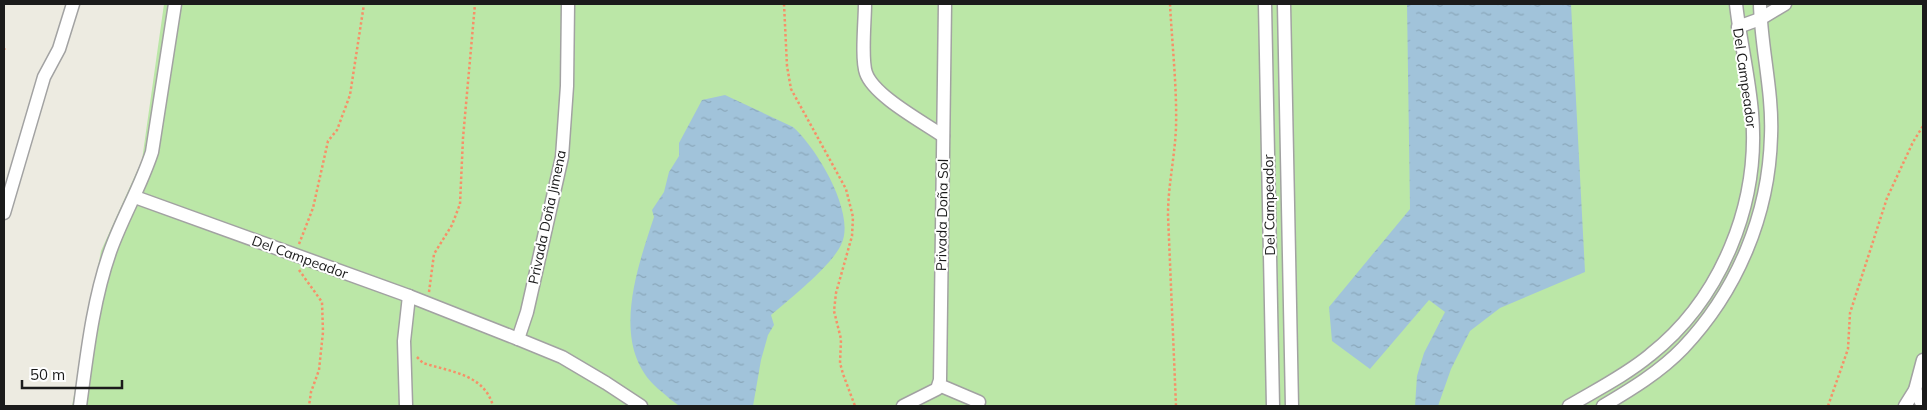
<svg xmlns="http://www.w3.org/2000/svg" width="1927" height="410" font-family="Mulish,sans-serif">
<defs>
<pattern id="water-ripples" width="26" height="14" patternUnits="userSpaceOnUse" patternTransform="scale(1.25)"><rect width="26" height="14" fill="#a1c3da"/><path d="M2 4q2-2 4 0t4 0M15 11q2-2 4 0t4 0" fill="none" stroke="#8aa7ba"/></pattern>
</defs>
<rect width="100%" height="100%" fill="#edebe1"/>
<!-- grass -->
<path fill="#bbe7a7" d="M164 4H1923V406H72L101 251 142 160Z"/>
<!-- water -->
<g fill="url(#water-ripples)">
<path d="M1407 4H1571L1585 272 1500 308 1470 331 1451 369 1438 406H1415L1417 376 1424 353 1445 312 1429 300 1370 369 1332 341 1329 307 1410 209Z"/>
<path d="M725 95 793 127C816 147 857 214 841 245 831 266 790 299 771 315L774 325 768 335 761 360 753 406C741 406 688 409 680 406 674 403 667 396 662 392 607 350 637 269 654 217L652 210 664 192 669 172 679 156V143L702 100Z"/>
</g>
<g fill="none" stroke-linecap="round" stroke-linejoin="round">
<!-- minor casing -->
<g stroke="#a2a2a2" stroke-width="15">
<g id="minor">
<path d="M865 4C865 21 861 59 866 73 874 96 923 122 943 136"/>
<path d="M1265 4 1273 406"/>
<path d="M1284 4 1292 406"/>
<path d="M1738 27 1760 19 1785 4"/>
<path d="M135 197 409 296 518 339 562 357 606 383 641 406"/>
<path d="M4 213 44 77 59 49 73 4"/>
<path d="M518 339 527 312 562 157 567 86 568 4"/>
<path d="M939 385 979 402"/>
<path d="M1915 390 1923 406"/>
<path d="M80 406C87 354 93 299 111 249 123 216 141 186 152 152L175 4"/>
<path d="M406 406 404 341 409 296"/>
<path d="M903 406 937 389 940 380 945 4"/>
<path d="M1569 406C1596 390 1626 375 1650 355 1721 299 1760 204 1752 113 1749 76 1740 40 1736 4"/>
<path d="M1603 406C1630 390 1660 372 1683 348 1737 291 1769 215 1771 136 1773 92 1761 48 1760 4"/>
<path d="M1905 406 1915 390 1923 360"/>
</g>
</g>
<!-- path -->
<g stroke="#f69068" stroke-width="2.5" stroke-dasharray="2.5 2.5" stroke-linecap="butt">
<path d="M784 4 787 66 791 89 846 189 853 217 852 236 836 293 834 311 841 339 840 363 843 374 855 406"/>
<path d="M1170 4C1172 44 1177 86 1176 127 1175 156 1168 185 1168 215L1176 406"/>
<path d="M4 49 5 50"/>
<path d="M299 244 313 208 328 141 337 130 350 95 364 4"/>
<path d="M299 270 322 302 323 332 319 370 311 392 309 406"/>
<path d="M429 292 434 254 452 225 460 204 463 138 475 4"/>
<path d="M417 357 423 363C451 372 484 374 493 406"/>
<path d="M1828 406 1848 349 1850 313 1887 198 1913 142 1923 126"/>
</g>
<!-- minor -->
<use href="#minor" stroke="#fff" stroke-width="12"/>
</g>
<g text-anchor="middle" stroke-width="4" stroke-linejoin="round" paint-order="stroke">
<!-- street labels -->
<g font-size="14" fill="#1b1b1b" stroke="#fff">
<text transform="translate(1745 78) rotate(82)" y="5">Del Campeador</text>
<text transform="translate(1269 205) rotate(-91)" y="5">Del Campeador</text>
<text transform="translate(942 215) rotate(-89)" y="5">Privada Doña Sol</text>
<text transform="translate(547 217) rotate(-78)" y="5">Privada Doña Jimena</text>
<text transform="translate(300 257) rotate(20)" y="5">Del Campeador</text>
</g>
</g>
<!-- border -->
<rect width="1927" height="410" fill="none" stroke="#1b1b1b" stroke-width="10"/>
<!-- scale -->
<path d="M22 380v8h100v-8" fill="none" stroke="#1b1b1b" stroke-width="2.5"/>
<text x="30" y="380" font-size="15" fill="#1b1b1b" stroke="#ffffff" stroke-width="4" paint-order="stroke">50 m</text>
</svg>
